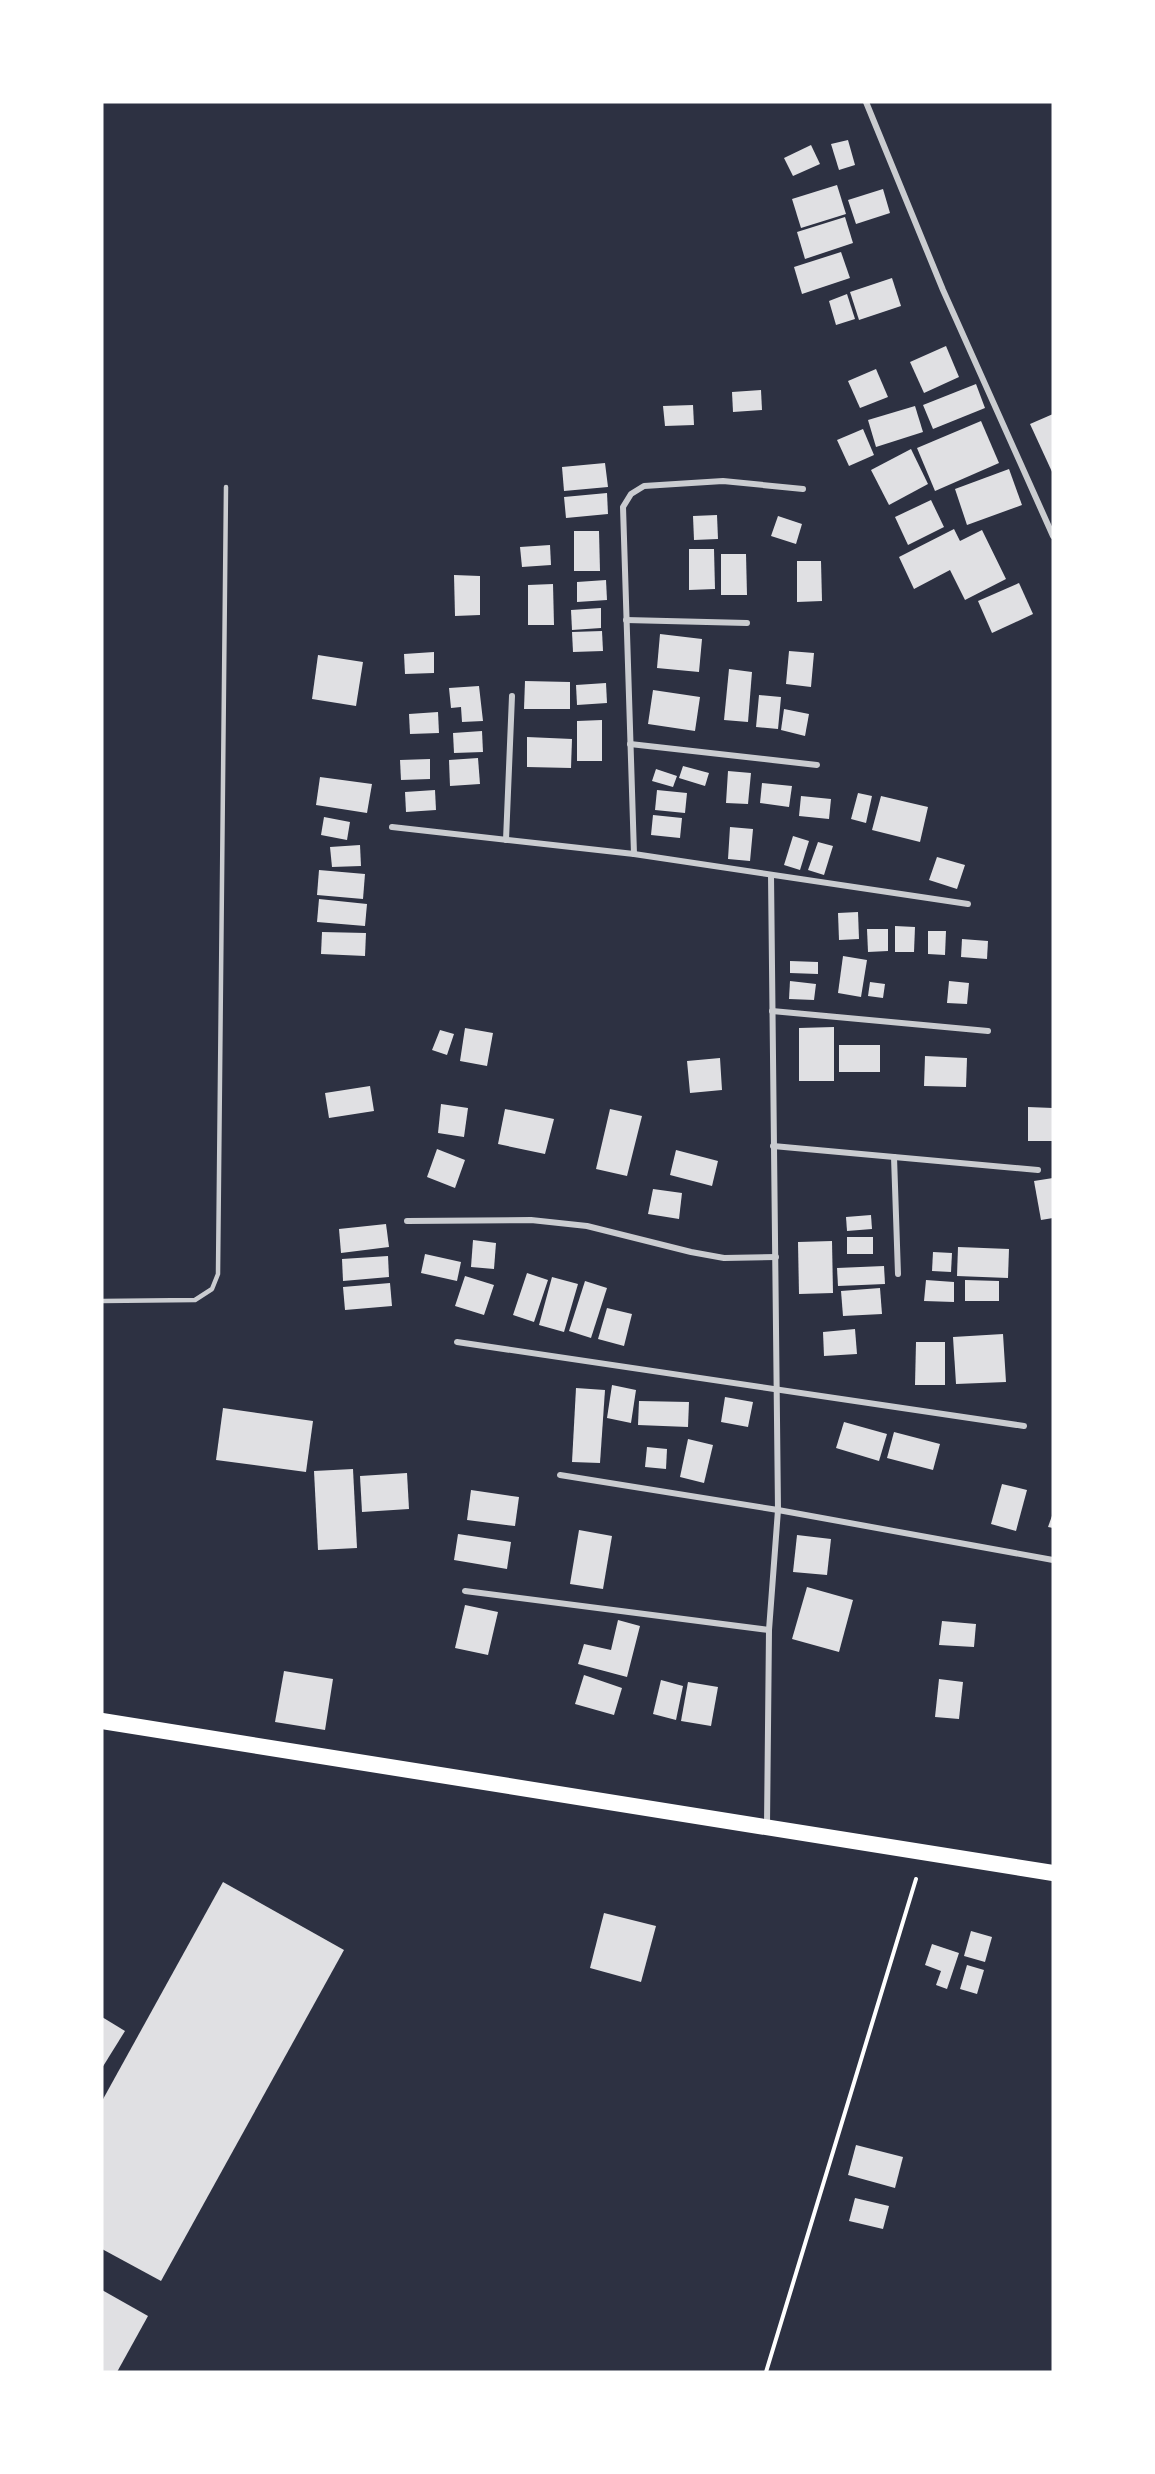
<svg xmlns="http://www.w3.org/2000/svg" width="1155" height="2474" font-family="'Roboto Condensed',sans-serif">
<rect width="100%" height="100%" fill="#2d3142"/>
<!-- building -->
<g fill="#e0e0e3">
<path d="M848 140 855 165 839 170 831 144Z"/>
<path d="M811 145 820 164 793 176 784 158Z"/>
<path d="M837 185 846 214 801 228 792 199Z"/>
<path d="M883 189 890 213 856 224 848 200Z"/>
<path d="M845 217 853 243 805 259 797 232Z"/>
<path d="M841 252 850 278 802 294 794 267Z"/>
<path d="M892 278 901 306 859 320 850 292Z"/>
<path d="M847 294 855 319 836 325 829 301Z"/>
<path d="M946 346 959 377 924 393 910 362Z"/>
<path d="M876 369 888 397 860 408 848 381Z"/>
<path d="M976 384 985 408 933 429 923 405Z"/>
<path d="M761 390 762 410 733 412 732 392Z"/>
<path d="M693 405 694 425 665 426 663 406Z"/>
<path d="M915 406 923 432 876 447 868 420Z"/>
<path d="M1053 414V474L1030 424Z"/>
<path d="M981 421 999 463 935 491 917 448Z"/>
<path d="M863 429 874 455 849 466 837 440Z"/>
<path d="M911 449 928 484 889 505 871 470Z"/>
<path d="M605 463 608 487 564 491 562 467Z"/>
<path d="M1009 469 1022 505 967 525 955 489Z"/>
<path d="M607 493 608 514 566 518 564 497Z"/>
<path d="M931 500 944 527 908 545 895 517Z"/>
<path d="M717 515 718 539 694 540 693 516Z"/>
<path d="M778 516 802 524 796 544 771 536Z"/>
<path d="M954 529 960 541 982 530 1006 579 965 600 950 570 914 589 899 557Z"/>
<path d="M574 531H599L600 571H574Z"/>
<path d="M550 545 551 565 522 567 520 547Z"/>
<path d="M689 549H714L715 589 689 590Z"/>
<path d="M721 554H746L747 595H721Z"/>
<path d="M797 561H821L822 601 797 602Z"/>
<path d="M454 575 480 576V615L455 616Z"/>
<path d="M606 580 607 600 577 602V582Z"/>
<path d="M1019 583 1033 614 992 633 978 601Z"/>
<path d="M553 584 554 625H528V585Z"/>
<path d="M601 608V628L572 630 571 610Z"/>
<path d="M602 631 603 651 573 652 572 632Z"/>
<path d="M660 634 702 639 699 672 657 668Z"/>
<path d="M789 651 814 653 811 687 786 684Z"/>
<path d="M434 652V673L405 674 404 654Z"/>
<path d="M318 655 363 662 356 706 312 699Z"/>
<path d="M729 669 752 672 748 722 724 720Z"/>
<path d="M525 681 570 682V709H524Z"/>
<path d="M606 683 607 703 577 705 576 685Z"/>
<path d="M479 686 483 721 462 722 461 707 451 708 449 688Z"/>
<path d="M653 690 700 697 695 731 648 724Z"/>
<path d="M759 695 781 697 778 729 756 727Z"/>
<path d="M784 709 809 714 805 736 781 730Z"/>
<path d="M438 712 439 733 410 734 409 714Z"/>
<path d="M602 720V761H577V721Z"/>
<path d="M482 731 483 752 454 753 453 733Z"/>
<path d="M527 737 572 739 571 768 527 767Z"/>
<path d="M478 758 480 784 450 786 449 760Z"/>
<path d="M430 759V779L401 780 400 760Z"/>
<path d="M683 766 709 773 705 786 679 778Z"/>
<path d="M656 769 677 776 673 787 652 781Z"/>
<path d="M728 771 751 773 748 804 726 803Z"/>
<path d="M320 777 372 784 367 813 316 805Z"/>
<path d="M762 783 792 786 789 807 760 803Z"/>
<path d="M435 790 436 810 406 812 405 792Z"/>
<path d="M657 790 687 793 685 813 655 810Z"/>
<path d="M858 793 872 796 866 823 851 819Z"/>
<path d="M801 796 831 799 829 819 799 816Z"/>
<path d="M881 796 928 807 920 842 872 830Z"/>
<path d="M653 815 682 818 680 838 651 835Z"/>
<path d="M324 817 350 822 347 840 321 835Z"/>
<path d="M730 827 753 829 750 861 728 859Z"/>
<path d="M793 836 809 841 800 870 784 865Z"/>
<path d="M818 842 833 846 824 875 808 870Z"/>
<path d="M360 845 361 866 332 867 330 847Z"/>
<path d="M937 857 965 865 957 889 929 880Z"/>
<path d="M319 870 365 874 363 899 317 895Z"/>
<path d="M319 899 367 904 365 926 317 922Z"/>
<path d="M858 912 859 939 839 940 838 913Z"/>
<path d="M895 926 915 927 914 952H895Z"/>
<path d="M867 929H888V951L868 952Z"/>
<path d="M928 931H946L945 955 928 954Z"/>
<path d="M322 932 366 933 365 956 321 954Z"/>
<path d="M962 939 988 941 987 959 961 957Z"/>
<path d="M843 956 867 960 861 997 838 993Z"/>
<path d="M790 961 818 962V974L790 973Z"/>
<path d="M790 981 816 984 814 1000 789 999Z"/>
<path d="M949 981 969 983 967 1004 947 1003Z"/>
<path d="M870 982 885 984 883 998 868 996Z"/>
<path d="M834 1027V1081H799V1028Z"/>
<path d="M465 1028 493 1033 487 1066 460 1061Z"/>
<path d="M440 1030 454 1034 447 1055 432 1050Z"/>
<rect x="839" y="1045" width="41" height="27"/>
<path d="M925 1056 967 1058 966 1087 924 1086Z"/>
<path d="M720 1058 722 1090 690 1093 687 1061Z"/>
<path d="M370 1086 374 1111 329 1118 325 1093Z"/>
<path d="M441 1104 468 1108 464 1137 438 1133Z"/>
<path d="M1028 1107 1053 1108V1141H1028Z"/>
<path d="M505 1109 554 1119 545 1154 498 1144Z"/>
<path d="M610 1109 642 1116 627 1176 596 1169Z"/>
<path d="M437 1149 465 1160 455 1188 427 1177Z"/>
<path d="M676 1150 718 1161 712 1186 670 1175Z"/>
<path d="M1053 1178V1218L1041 1220 1034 1181Z"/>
<path d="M653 1189 682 1193 679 1219 648 1214Z"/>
<path d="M871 1215 872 1229 847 1231 846 1217Z"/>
<path d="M386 1224 389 1247 341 1253 339 1229Z"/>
<rect x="847" y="1237" width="26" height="17"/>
<path d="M473 1240 496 1243 494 1269 471 1267Z"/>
<path d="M832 1241 833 1293 799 1294 798 1242Z"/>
<path d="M958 1247 1009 1249 1008 1278 957 1276Z"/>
<path d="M933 1252 952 1253 951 1272 932 1271Z"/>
<path d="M425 1254 461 1262 457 1281 421 1273Z"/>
<path d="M388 1256 389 1277 343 1281 342 1259Z"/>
<path d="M884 1266 885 1284 838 1286 837 1268Z"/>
<path d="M527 1273 548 1280 534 1322 513 1315Z"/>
<path d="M465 1276 494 1285 484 1315 455 1306Z"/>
<path d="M552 1277 578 1284 564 1332 539 1325Z"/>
<path d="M926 1280 954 1282V1302L924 1301Z"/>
<path d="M965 1280 999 1281V1301H965Z"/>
<path d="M585 1281 607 1288 591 1338 569 1331Z"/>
<path d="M390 1283 392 1306 345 1310 343 1287Z"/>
<path d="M880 1288 882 1314 843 1316 841 1291Z"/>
<path d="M607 1308 632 1314 624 1346 598 1339Z"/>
<path d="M855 1329 857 1354 824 1356 823 1332Z"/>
<path d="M1003 1334 1006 1382 956 1384 953 1337Z"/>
<path d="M916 1342H945V1385H915Z"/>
<path d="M612 1385 636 1390 631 1423 607 1418Z"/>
<path d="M576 1388 605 1390 600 1463 572 1462Z"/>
<path d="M725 1397 753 1402 748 1427 721 1422Z"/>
<path d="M639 1401 689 1402 688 1427 638 1425Z"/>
<path d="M223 1408 313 1421 306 1472 216 1460Z"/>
<path d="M844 1422 887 1434 879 1461 836 1448Z"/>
<path d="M894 1432 940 1444 933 1470 887 1458Z"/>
<path d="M688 1439 713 1445 704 1483 680 1477Z"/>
<path d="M647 1447 667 1449 666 1469 645 1467Z"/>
<path d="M353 1469 357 1548 318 1550 314 1471Z"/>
<path d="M407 1473 409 1509 362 1512 360 1476Z"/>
<path d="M1002 1484 1027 1490 1016 1531 991 1524Z"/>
<path d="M471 1490 519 1497 515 1526 467 1520Z"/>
<path d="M1053 1513V1528L1048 1527Z"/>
<path d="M579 1530 612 1536 603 1589 570 1584Z"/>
<path d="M458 1534 511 1542 507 1569 454 1560Z"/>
<path d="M797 1535 831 1539 827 1575 793 1572Z"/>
<path d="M807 1587 853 1600 839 1652 792 1639Z"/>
<path d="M465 1605 498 1612 488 1655 455 1648Z"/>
<path d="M618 1620 640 1626 627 1677 578 1664 584 1644 611 1650Z"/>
<path d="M942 1621 976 1624 974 1647 939 1645Z"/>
<path d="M284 1671 333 1679 325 1730 275 1722Z"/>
<path d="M584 1675 622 1688 614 1715 575 1704Z"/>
<path d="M939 1679 963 1682 959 1719 935 1717Z"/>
<path d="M661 1680 683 1686 676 1720 653 1714Z"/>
<path d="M688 1682 718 1687 711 1726 681 1721Z"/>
<path d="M223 1882 344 1950 161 2281 102 2249V2101Z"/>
<path d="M604 1913 656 1926 641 1982 590 1968Z"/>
<path d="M971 1931 992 1937 985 1962 964 1956Z"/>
<path d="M932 1944 959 1953 947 1989 936 1985 941 1971 925 1965Z"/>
<path d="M967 1965 984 1970 977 1994 960 1989Z"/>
<path d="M102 2017 125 2031 102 2068Z"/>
<path d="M856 2145 903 2157 895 2188 848 2175Z"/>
<path d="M855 2198 889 2206 883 2229 849 2221Z"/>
<path d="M102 2290 148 2316 117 2372H102Z"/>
</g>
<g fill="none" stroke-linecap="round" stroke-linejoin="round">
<!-- path -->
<path stroke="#fff" stroke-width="4" d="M766 2372 916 1879"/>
<!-- service -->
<path stroke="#caccd0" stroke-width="4.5" d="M102 1301 195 1300 212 1289 218 1274 226 487"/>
<!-- minor -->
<g stroke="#caccd0" stroke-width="6">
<path d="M866 102 943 290 1053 536"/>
<path d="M626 620 747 623"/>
<path d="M630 744 817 765"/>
<path d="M392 827 634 854 968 904"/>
<path d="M506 840 512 696"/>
<path d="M634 854 623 507 631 494 644 486 723 481 803 489"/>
<path d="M772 1011 988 1031"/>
<path d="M773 1146 1038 1170"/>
<path d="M894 1157 898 1274"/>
<path d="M407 1221 531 1220 587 1226 691 1252 724 1258 776 1257"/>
<path d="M457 1342 1024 1426"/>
<path d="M560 1475 778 1510 1053 1560"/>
<path d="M465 1591 769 1630"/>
<path d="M767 1825 769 1630 778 1510 771 875"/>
</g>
<!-- trunk -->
<path stroke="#fff" stroke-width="16" d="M102 1721 1053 1873"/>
</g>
<!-- border -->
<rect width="1155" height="2474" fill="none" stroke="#ffffff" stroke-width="207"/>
</svg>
